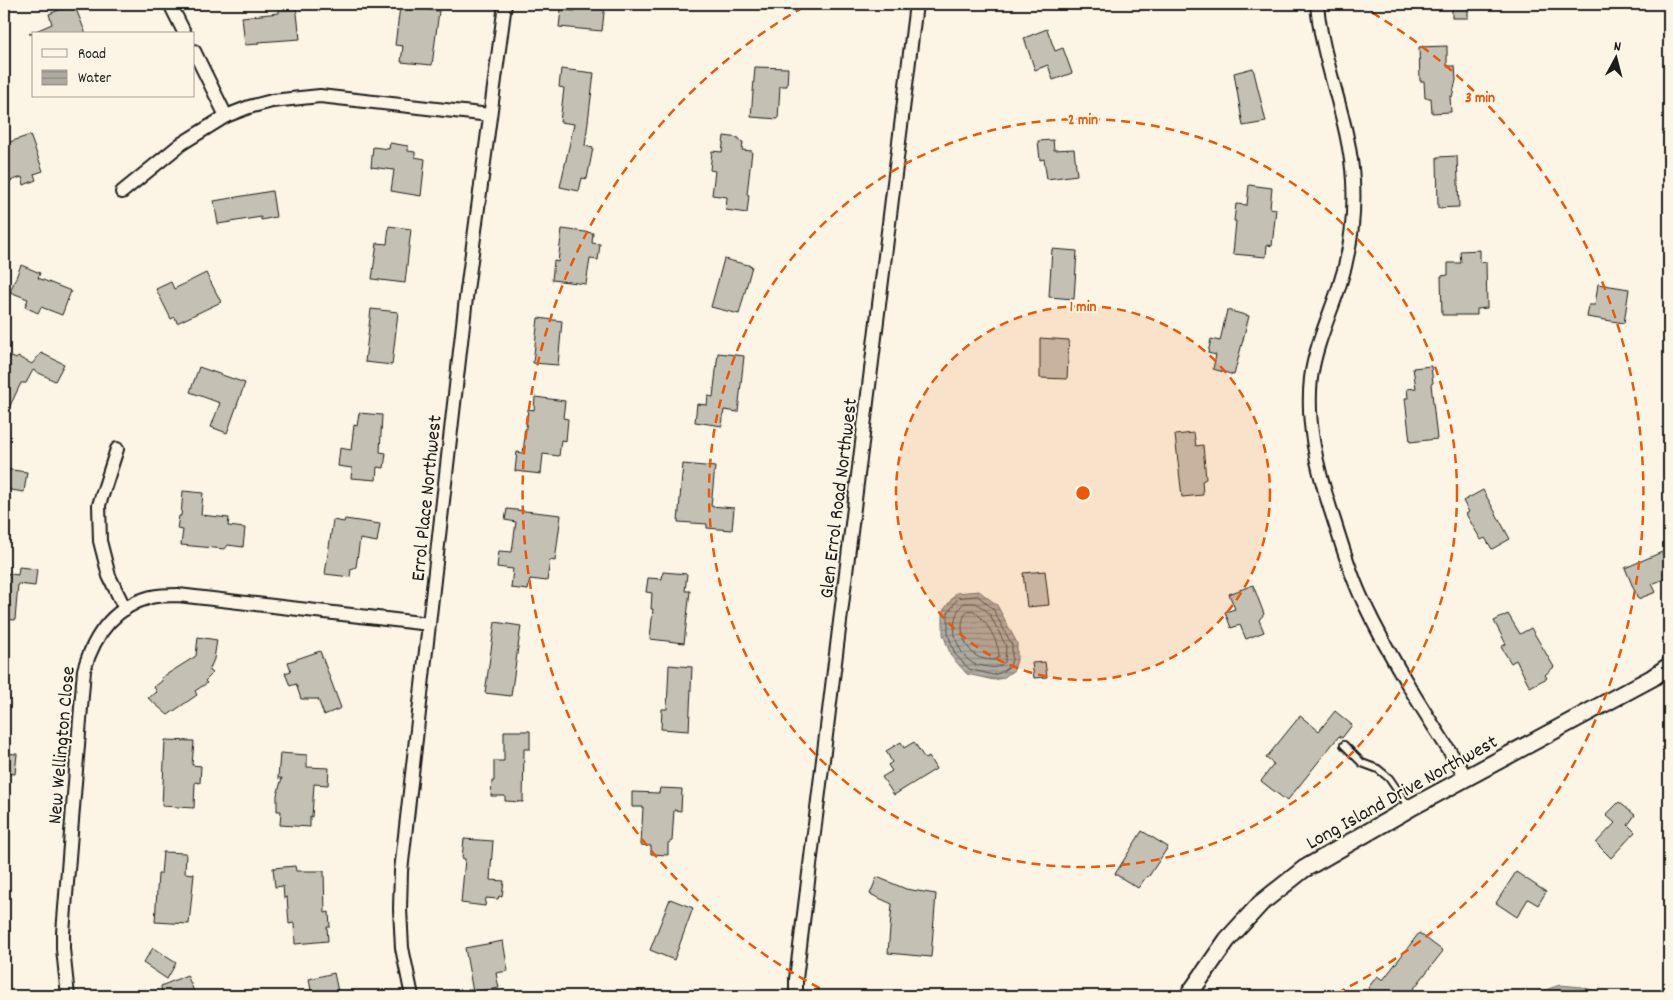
<svg xmlns="http://www.w3.org/2000/svg" width="1673" height="1000" font-family="Dekko,sans-serif">
<defs>
<pattern id="water-rules" width="6" height="5" patternUnits="userSpaceOnUse" patternTransform="scale(1.25)"><rect width="6" height="5" fill="#b0aba1"/><path d="M0 2.5h6" fill="none" stroke="#8e8a82"/></pattern>
</defs>
<rect width="100%" height="100%" fill="#fcf5e5"/>
<filter id="ink" filterUnits="userSpaceOnUse"><feTurbulence type="fractalNoise" baseFrequency=".02" numOctaves="2"/><feDisplacementMap in="SourceGraphic" scale="10" xChannelSelector="R" yChannelSelector="G"/><feConvolveMatrix kernelMatrix="1 2 1 2 8 2 1 2 1" color-interpolation-filters="sRGB"/></filter>
<g filter="url(#ink)">
<!-- water -->
<g fill="url(#water-rules)" stroke="#75726c">
<path d="M979 591 997 605 1017 643V660L1014 670 1003 678 994 680 967 674 951 656 943 634V611L956 593Z"/>
<path d="M1560 985 1582 987 1609 996H1535L1542 991Z"/>
</g>
<g fill="none" stroke-linecap="round" stroke-linejoin="round">
<!-- shore -->
<g stroke="#575551" stroke-width="1">
<path d="M978 596 993 609 1012 645V659L1010 666 1000 673 993 675 969 669 955 654 948 634V613L958 598Z"/>
<path d="M964 603H976L989 613 1006 646 1005 662C997 669 993 668 983 666 980 665 975 665 972 663 954 650 947 618 964 603Z"/>
<path d="M974 611C986 621 999 641 999 657L995 660C989 660 980 659 975 655 963 645 957 624 967 611Z"/>
<path d="M1543 996C1560 988 1576 991 1593 996"/>
</g>
</g>
<!-- building -->
<g fill="#c4c0b3" stroke="#1c1c1c">
<path d="M74 4 86 34H29L52 24 49 14Z"/>
<path d="M575 4H605L602 31 559 27 561 10 575 11Z"/>
<rect x="1452" y="4" width="16" height="14"/>
<path d="M296 5 300 39 258 42V44L245 45 242 17 279 13V7Z"/>
<path d="M400 7 439 11 432 65 401 62 403 46 395 45Z"/>
<path d="M1047 29 1055 51 1063 48 1072 73 1053 80 1048 65 1035 70 1024 38Z"/>
<path d="M1447 46V66H1455L1456 80 1452 97 1450 96 1451 112 1432 113 1431 98H1425L1424 81H1420L1419 47Z"/>
<path d="M755 67 788 68 787 86H780L778 119 751 117Z"/>
<path d="M1253 68 1266 122 1243 126 1234 73Z"/>
<path d="M561 69 594 73 585 146 593 148 587 179 582 178 579 191 560 187 574 124 560 122 564 88 559 87Z"/>
<path d="M30 135 43 171 34 174 36 180 24 185 22 177 7 182 4 173V144Z"/>
<path d="M724 136 739 138V141L743 142 742 150 752 151 747 194 749 195 747 213 726 210 727 197 712 195 715 171 710 170 712 151 722 152Z"/>
<path d="M1053 140 1054 150 1074 149 1077 175 1047 179 1044 159 1040 160 1038 141Z"/>
<path d="M390 143 408 146V151L415 152V157L425 159 421 196 391 191 394 170 371 167 373 147 389 149Z"/>
<path d="M1457 156 1459 207 1438 208 1437 157Z"/>
<path d="M1249 185 1272 188 1270 208 1276 209 1272 246 1267 245 1266 257 1233 254 1236 221H1234L1236 204 1247 205Z"/>
<path d="M272 191 276 217 261 220V217L218 224 214 201Z"/>
<path d="M389 226 411 229 405 283 372 279 377 243 387 244Z"/>
<path d="M562 229 593 233 592 243 600 244 598 260 590 259 586 284 552 280 554 261 558 262Z"/>
<path d="M1052 249 1077 251 1074 299 1049 297Z"/>
<path d="M1480 250V263L1486 262 1487 308 1477 309V315H1442L1441 276 1448 275V263H1461L1460 251Z"/>
<path d="M724 259 752 266 739 314 711 307Z"/>
<path d="M21 265 40 273 38 278 71 291 62 315 41 307 38 313 25 307 28 299 10 292Z"/>
<path d="M206 273 221 302 177 323 175 317 171 319 156 289 171 282 174 289Z"/>
<path d="M1598 284 1629 289 1624 323 1587 317 1589 305H1595Z"/>
<path d="M371 309 398 312 392 365 365 362Z"/>
<path d="M1227 310 1249 316 1234 375 1213 369 1216 355 1208 353 1211 339 1220 341Z"/>
<path d="M538 318 562 321 558 365 533 363Z"/>
<path d="M1040 338 1069 340 1067 379 1040 378Z"/>
<path d="M4 353 16 359 18 357 32 364 41 353 64 364 55 381 33 370 26 383H21L4 418Z"/>
<path d="M718 353 744 356 738 412 724 410 722 426 695 422 697 404 707 405 708 396 713 397Z"/>
<path d="M1431 366 1433 383 1431 384 1437 439 1410 442 1405 398H1408L1407 389 1416 388 1413 368Z"/>
<path d="M199 367 245 383 227 433 211 427 220 403 190 392Z"/>
<path d="M535 397 565 401 563 418 568 419 566 441 561 440 559 456 543 454 541 474 515 471 517 452 523 453 528 409 534 410Z"/>
<path d="M359 413 382 415 380 452 386 453 384 468 377 467 376 480 351 478 352 468 338 466 340 448 351 450 354 425 357 426Z"/>
<path d="M1194 433 1196 446 1203 445 1206 479 1202 481 1203 495 1182 497 1175 435Z"/>
<path d="M683 464 715 467 711 506 734 508 732 530 707 528V524L678 522Z"/>
<path d="M4 469 27 472 24 492 4 489Z"/>
<path d="M1483 490 1510 539 1492 549 1485 538 1481 540 1466 514 1469 512 1463 501Z"/>
<path d="M183 491 203 493 201 515 229 518 228 526 245 528 243 547 228 545 225 549 181 545 183 530 177 529 179 516H181Z"/>
<path d="M507 509 561 515 555 561 550 560 547 581 530 579 528 590 511 588 513 569 497 567 499 551 512 552 516 522 505 520Z"/>
<path d="M345 519 380 524 377 542 360 539 356 567 351 569 350 577 325 574 333 520 344 522Z"/>
<path d="M1662 552 1669 569V577L1652 584 1656 592 1638 599 1625 568Z"/>
<path d="M19 567 37 569 35 586 18 584 15 620 4 619V573L18 575Z"/>
<path d="M1045 571 1049 605 1027 607 1023 573Z"/>
<path d="M663 572 687 574 685 591H690L684 643 650 639 653 609H651L652 593 646 592 648 578 662 579Z"/>
<path d="M1253 585 1264 614 1259 620 1264 632 1246 639 1240 625 1231 628 1225 612 1235 609 1229 594Z"/>
<path d="M1508 614 1520 634 1531 628 1554 667 1545 675 1547 678 1530 687 1516 660 1511 663 1501 647 1506 644 1494 621Z"/>
<path d="M495 622 521 626 511 696 485 693Z"/>
<path d="M198 637 217 640 214 659 209 671 213 673 205 681 207 683 195 691 197 695 168 715 148 698 157 692 154 687 162 681 161 678 196 656Z"/>
<path d="M320 651 341 708 324 715 318 699H301L296 684 290 686 285 673 291 671 288 662Z"/>
<path d="M1045 662 1047 677 1034 678 1032 663Z"/>
<path d="M669 665 692 667 689 731 661 729 662 709H667Z"/>
<path d="M1335 711 1352 725 1342 738 1339 736 1287 801 1261 781 1274 764 1266 758 1300 716 1319 731Z"/>
<path d="M504 731H530V749H524L523 802 505 801V796H491L492 781H494V761H504Z"/>
<path d="M165 740 194 741 192 765 201 766 200 783 195 782 194 808 162 806Z"/>
<path d="M901 742 904 748 914 742 925 759 929 757 936 769 894 795 882 777 892 771 888 765 892 762 886 751Z"/>
<path d="M4 753 17 754 15 774 4 773Z"/>
<path d="M280 753 307 755V767L329 768 328 785 314 784 312 817 310 816V827L280 825 281 811H277V795L282 778H278Z"/>
<path d="M660 788 682 789 681 811 674 810 672 841 668 843V855L651 854V846L641 845 643 807H632V792L659 793Z"/>
<path d="M1619 802 1635 815 1628 825 1635 832 1611 858 1596 843 1615 823 1606 815Z"/>
<path d="M1142 831 1168 847 1149 876 1146 877 1138 888 1115 874Z"/>
<path d="M464 839 493 841 490 880 504 881 502 897 499 896 498 899 486 898 485 906 461 903 465 859 462 858Z"/>
<path d="M163 852 186 853 185 873 194 874 189 924 155 922 158 874H161Z"/>
<path d="M295 866 296 871H324L325 913 329 912 330 927H327L328 941 295 944 294 923 289 924 287 897 284 898 283 886 275 887 273 868Z"/>
<path d="M1516 872 1546 892 1538 905 1528 899 1517 917 1496 903Z"/>
<path d="M877 877 906 889 936 894 931 957 888 953 892 904 870 894Z"/>
<path d="M670 899 693 908 674 960 650 950Z"/>
<path d="M1419 933 1443 951 1408 996H1379L1368 988 1377 976 1383 980Z"/>
<path d="M503 941 508 971 496 973 499 988 473 992 465 948Z"/>
<path d="M153 948 176 963 167 979 143 963Z"/>
<path d="M334 973 339 996H312L309 979Z"/>
<path d="M187 975 196 996H162L161 986Z"/>
</g>
<g fill="none" stroke-linecap="round" stroke-linejoin="round">
<!-- service casing -->
<g stroke="#1c1c1c" stroke-width="10">
<path id="service" d="M1344 745 1362 763 1378 769 1389 778 1409 807"/>
</g>
<!-- minor casing -->
<g stroke="#1c1c1c" stroke-width="16">
<g id="minor">
<path d="M170 4 185 34"/>
<path d="M1317 4C1322 64 1350 121 1353 181 1355 217 1350 254 1339 287 1329 317 1315 347 1311 378 1306 424 1317 468 1331 511 1341 541 1349 572 1363 601 1392 663 1430 721 1467 778"/>
<path d="M194 51 226 116"/>
<path d="M122 192 181 144 226 116 249 107 272 101 320 96 490 115"/>
<path d="M117 449 99 505 100 541 109 576 125 609"/>
<path d="M68 996 63 949V933L84 670C94 635 114 607 151 597 160 595 170 595 178 595L429 624"/>
<path d="M412 996 402 948 400 909 401 871 466 298 505 4"/>
<path d="M796 996V979L916 4"/>
</g>
</g>
<!-- tertiary casing -->
<g stroke="#1c1c1c" stroke-width="20">
<path id="tertiary" d="M1188 996 1227 940 1261 903 1304 869 1410 808 1652 678 1669 666"/>
</g>
<!-- service -->
<use href="#service" stroke="#fcf5e5" stroke-width="6"/>
<!-- minor -->
<use href="#minor" stroke="#fcf5e5" stroke-width="12"/>
<!-- tertiary -->
<use href="#tertiary" stroke="#fcf5e5" stroke-width="16"/>
</g>
</g>
<!-- distance rings -->
<circle cx="1083" cy="493" r="187" fill="#e8590c" fill-opacity=".12"/>
<g fill="none" stroke="#e8590c" stroke-width="2.5" stroke-dasharray="9 6">
<circle cx="1083" cy="493" r="187"/>
<circle cx="1083" cy="493" r="374"/>
<path d="M833 995A561 561 0 0 1 807 5M1359 5A561 561 0 0 1 1333 995"/>
</g>
<g text-anchor="middle" stroke-width="4" stroke-linejoin="round" paint-order="stroke">
<!-- street labels -->
<g font-size="20" fill="#1c1c1c" stroke="#fcf5e5">
<text transform="translate(425 498) rotate(-84)" y="7">Errol Place Northwest</text>
<text transform="translate(837 498) rotate(-83)" y="7">Glen Errol Road Northwest</text>
<text transform="translate(60 745) rotate(-85)" y="7">New Wellington Close</text>
<text transform="translate(1401 791) rotate(-29)" y="7">Long Island Drive Northwest</text>
</g>
</g>
<circle cx="1083" cy="493" r="8" fill="#e8590c" stroke="#fcf5e5" stroke-width="2.5"/>
<g font-size="15" text-anchor="middle" font-weight="bold" fill="#e8590c" stroke="#fcf5e5" stroke-width="4" stroke-linejoin="round" paint-order="stroke">
<text x="1480" y="102">3 min</text>
<text x="1083" y="124">2 min</text>
<text x="1083" y="311">1 min</text>
</g>
<!-- margin -->
<rect width="1673" height="1000" fill="none" stroke="#fcf5e5" stroke-width="20"/>
<rect x="10" y="10" width="1653" height="980" fill="none" stroke="#1c1c1c" stroke-width="2" filter="url(#ink)"/>
<!-- legend -->
<rect x="32" y="32" width="162" height="65" fill="#fcf5e5" stroke="#a29e95"/>
<rect x="42" y="49" width="25" height="8" fill="#fcf5e5" stroke="#a29e95"/>
<text x="78" y="58" font-size="15" fill="#1c1c1c">Road</text>
<rect x="42" y="70" width="25" height="15" fill="url(#water-rules)" stroke="#a29e95"/>
<text x="78" y="82" font-size="15" fill="#1c1c1c">Water</text>
<!-- north arrow -->
<g transform="translate(1616 58) rotate(7)" stroke="#fcf5e5" stroke-width="4" paint-order="stroke">
<path d="M0-4L9 19L0 12L-9 19Z" fill="#1c1c1c"/>
<text y="-8" font-size="14" font-weight="bold" text-anchor="middle" fill="#1c1c1c">N</text>
</g>
</svg>
